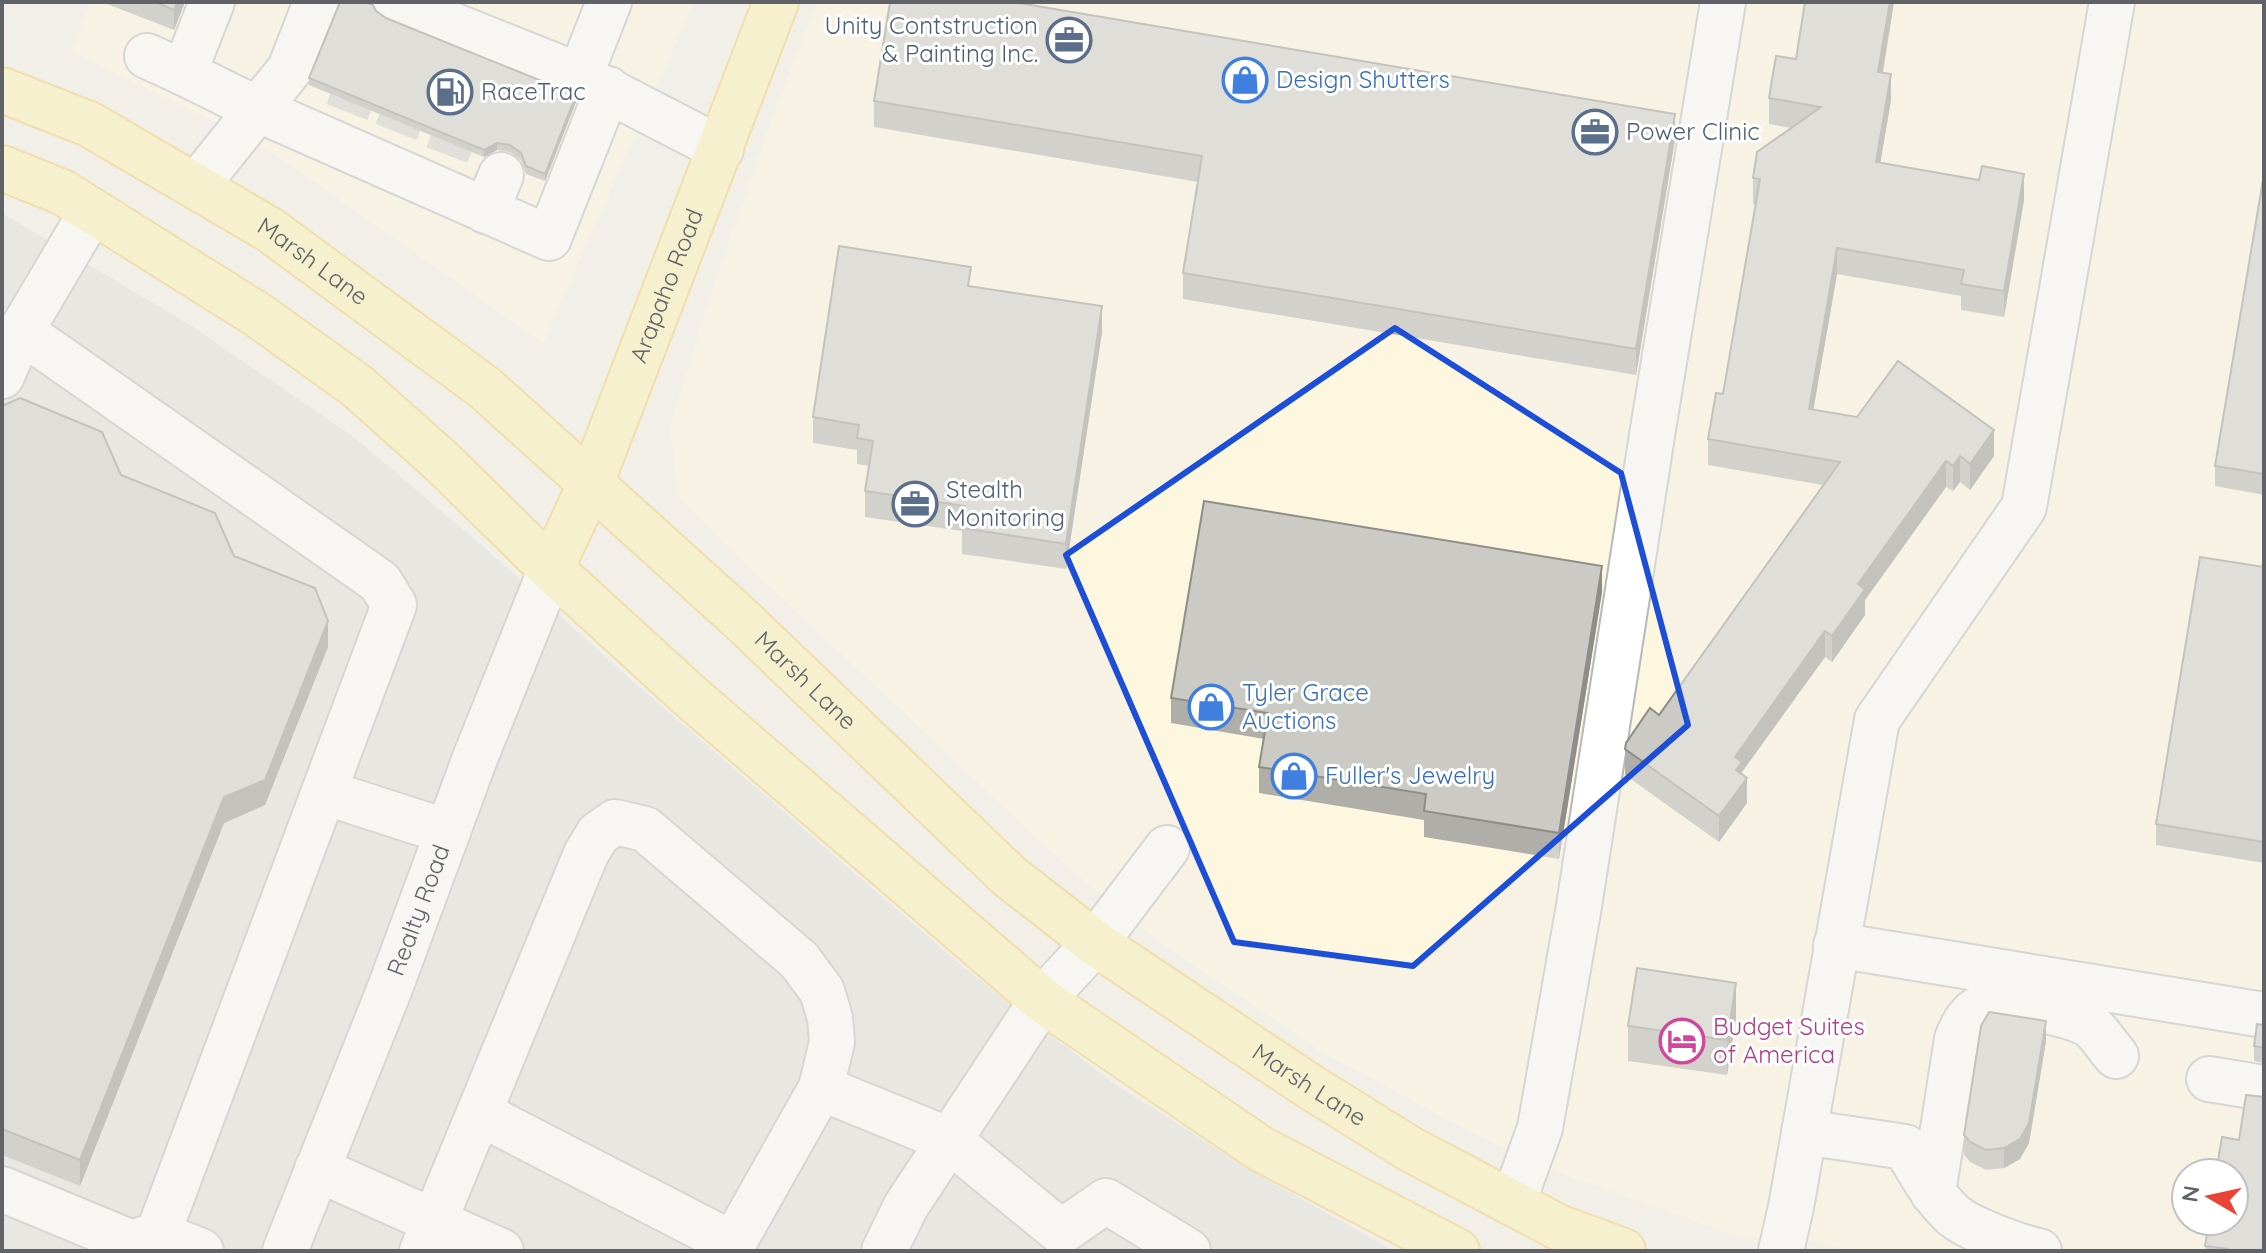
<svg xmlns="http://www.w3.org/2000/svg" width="2266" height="1253" font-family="Quicksand,sans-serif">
<rect width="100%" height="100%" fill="#f1efe8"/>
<!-- commercial -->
<g fill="#fef7e0" fill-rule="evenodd">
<path d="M90 2H694L543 343 262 145 72 51Z"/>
<path d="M817 2H2264V1251H1852L1804 1239 1736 1236 1549 1169 1475 1134 1322 1052 1163 944 1070 869 732 551 678 496 670 427 712 291 774 113ZM2186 1173H2234V1221H2186Z"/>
</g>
<!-- industrial -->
<path fill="#e0deda" d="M2 213 190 325 355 438 486 549 619 669 962 966 1113 1083 1259 1175 1394 1251H2Z"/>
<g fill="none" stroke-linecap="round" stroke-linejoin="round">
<!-- minor-tunnel -->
<g stroke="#ccccc8" stroke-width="44" stroke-dasharray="44 22" stroke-linecap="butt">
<path d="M347 112 372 48"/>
<path d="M396 132 422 67"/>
<path d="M447 155 472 89"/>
</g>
<!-- minor casing -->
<g stroke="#b5b8bc" stroke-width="48">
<g id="minor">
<path d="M212 2 184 73 259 110 549 238 608 89"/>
<path d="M395 2 580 76 721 149"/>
<path d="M147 56 184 73"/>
<path d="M580 76 609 2"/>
<path d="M196 186 290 69 316 2"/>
<path d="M486 211 501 175"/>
<path d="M2 376 21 331 92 211"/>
<path d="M324 792 448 832"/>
<path d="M1836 945 2264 1015"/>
<path d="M2209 1079 2264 1088"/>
<path d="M479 1113 733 1244 821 1088"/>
<path d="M1804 1132 1905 1147C1919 1170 1932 1195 1952 1214 1967 1228 2018 1247 2039 1251"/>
<path d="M317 1169 501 1251"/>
<path d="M2 1189 132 1243 158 1234 394 605 380 582 21 331"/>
<path d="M1933 1193 1957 1039C1962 1027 1967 1016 1978 1009 1996 998 2077 1014 2092 1027 2101 1035 2108 1047 2116 1056"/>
<path d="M1513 1203 1540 1128 1579 906 1653 429 1723 2"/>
<path d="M158 1234 201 1251"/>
<path id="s1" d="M285 1251 390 988 475 758 551 569"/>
<path d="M422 1251 586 854 598 834 615 822 645 829 799 960 822 991 830 1018 832 1042 821 1088 949 1140 1061 1232 1106 1201 1188 1251"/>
<path d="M884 1251 906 1206 1042 1000 1095 943 1167 848"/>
<path d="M1781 1251 1791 1207 1877 720 2024 507 2112 2"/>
</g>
</g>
<!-- major casing -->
<g stroke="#f2c960" stroke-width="48">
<g id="major">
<path id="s2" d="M2 90 89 124 270 230 485 388 742 620 1009 876 1095 943 1309 1086 1410 1149 1558 1227 1623 1251"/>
<path d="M2 168 62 192 258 315 357 386 441 461 551 569 690 696 1042 1000 1261 1149 1457 1251"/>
<path id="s3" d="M551 569 591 483 776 2"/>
</g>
</g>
<!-- minor -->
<use href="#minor" stroke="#fff" stroke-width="44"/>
<!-- major -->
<use href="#major" stroke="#fff2af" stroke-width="44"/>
</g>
<!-- wall -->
<g fill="#afaea9">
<path d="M107 2H185L174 30 107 4Z"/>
<path d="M1805 2H1894L1883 73 1891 100 1880 163 2024 200 2004 317 1961 310V296L1837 274 1813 410 1994 456 1970 490 1960 482 1953 491 1946 487 1865 600V615L1832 662 1825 657 1742 772 1747 803 1719 842 1625 775V749L1659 715 1823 485 1708 465V439L1723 394 1756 205 1753 204V178L1791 128 1769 124V98L1796 59Z"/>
<path d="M376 11 386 18 576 102 545 181 526 174 521 160 510 152 497 150 484 157 309 85V78Z"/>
<path d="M874 101 1675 139 1636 375 1183 299V273L1198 182 874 127Z"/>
<path d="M2264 174V495L2215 486V466Z"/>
<path d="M971 286 1102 332 1066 569 962 554V531L865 517V491L869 466 857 464V450L813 443V417Z"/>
<path d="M2 406 121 475 234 556 328 647 265 805 224 823 80 1186 2 1155Z"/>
<path d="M2264 567V863L2156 845V824Z"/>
<path d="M1602 592 1559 859 1424 837V820L1259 793V767L1264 739 1171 723V698Z"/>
<path d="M1736 1018 1727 1075 1628 1061V1026Z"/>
<path d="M2264 1025V1063L2254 1061V1046Z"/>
<path d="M2046 1041 2029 1143 2020 1159 2004 1168 1986 1170 1970 1162 1964 1155V1135Z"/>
<path d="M2261 1098 2264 1251H2205V1246L2239 1140Z"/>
</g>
<!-- shaded-wall -->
<g fill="#8f8d8a">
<path d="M177 2H185L174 30V10Z"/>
<path d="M1890 2H1894L1878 98V72Z"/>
<path d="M1891 74V100L1876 188V162Z"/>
<path d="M576 95V102L545 181V174Z"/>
<path d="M1675 114V139L1636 375V349Z"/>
<path d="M497 143V150L484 157V150Z"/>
<path d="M2024 174V200L2004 317V291Z"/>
<path d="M1837 248V274L1809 435V409Z"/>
<path d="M1102 306V332L1066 569V544Z"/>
<path d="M1994 430V456L1970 490V464Z"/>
<path d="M1960 456V482L1953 491V466Z"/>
<path d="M1946 461V487L1865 600V615L1832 662V636L1858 584Z"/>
<path d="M1602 566V592L1559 859V833Z"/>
<path d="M328 621V647L265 805 224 823 80 1186V1160L224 797Z"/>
<path d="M1825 631V657L1742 772V784L1747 778V803L1719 842V816L1735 757Z"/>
<path d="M1736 983V1018L1727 1075V1040Z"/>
<path d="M2046 1021V1041L2029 1143 2020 1159 2004 1168V1148Z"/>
</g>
<!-- building -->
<g fill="#cccac5" stroke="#8f8d8a" stroke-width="2">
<path d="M155 2H177L174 10Z"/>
<path d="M340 2H365L373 5 376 11 386 18 576 95 545 174 526 166 521 153 510 145 497 143 484 150 309 78Z"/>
<path d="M890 2H1013L1675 114 1636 349 1183 273 1202 156 874 101Z"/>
<path d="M1805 2H1890L1878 72 1891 74 1876 162 1979 180 1982 166 2024 174 2004 291 1961 284 1964 270 1837 248 1809 409 1857 417 1898 361 1994 430 1970 464 1960 456 1953 466 1946 461 1858 584 1865 589 1832 636 1825 631 1735 757 1742 762 1736 770 1747 778 1719 816 1625 749 1626 743 1650 708 1659 715 1840 462 1708 439 1716 393 1723 394 1760 179 1753 178 1757 152 1821 107 1769 98 1776 56 1796 59Z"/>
<path d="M2264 174V474L2215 466Z"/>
<path d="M839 246 971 267 968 286 1102 306 1066 544 962 528 965 506 865 491 873 441 857 438 859 425 813 417Z"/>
<path d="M20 398 102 432 121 475 215 513 234 556 315 588 328 621 265 780 224 797 80 1160 2 1129V406Z"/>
<path d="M1204 501 1602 566 1559 833 1424 811 1426 794 1259 767 1268 713 1171 698Z"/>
<path d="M2200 557 2264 567V842L2156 824Z"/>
<path d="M1637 968 1736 983 1727 1040 1628 1026Z"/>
<path d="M1989 1012 2046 1021 2029 1123 2020 1139 2004 1148 1986 1150 1970 1142 1964 1135 1981 1026Z"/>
<path d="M2257 1024 2264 1025V1048L2254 1046Z"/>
<path d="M2246 1095 2264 1097V1251H2228V1249L2205 1246 2209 1221H2234V1173H2216L2222 1137 2239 1140Z"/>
</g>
<!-- marked area -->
<path d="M0 0H2266V1253H0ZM1395 328 1621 473 1688 725 1413 966 1234 942 1066 555Z" fill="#f1efe8" fill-opacity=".55" fill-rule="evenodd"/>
<path fill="none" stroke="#1d4ed8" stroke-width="6" stroke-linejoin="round" d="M1395 328 1621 473 1688 725 1413 966 1234 942 1066 555Z"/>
<!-- icons -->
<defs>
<g id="office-ring" transform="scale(2.3)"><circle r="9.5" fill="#fff" stroke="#5c6f8a" stroke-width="1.5"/><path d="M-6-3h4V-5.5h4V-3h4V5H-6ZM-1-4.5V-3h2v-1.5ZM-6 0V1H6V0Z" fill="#5c6f8a"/></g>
<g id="shop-ring" transform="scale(2.3)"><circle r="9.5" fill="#fff" stroke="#3f7fe0" stroke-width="1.5"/><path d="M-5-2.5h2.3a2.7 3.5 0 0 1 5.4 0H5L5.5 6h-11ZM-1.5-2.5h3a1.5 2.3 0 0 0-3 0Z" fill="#3f7fe0"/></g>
<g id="fuel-ring" transform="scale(2.3)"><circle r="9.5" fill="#fff" stroke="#5c6f8a" stroke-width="1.5"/><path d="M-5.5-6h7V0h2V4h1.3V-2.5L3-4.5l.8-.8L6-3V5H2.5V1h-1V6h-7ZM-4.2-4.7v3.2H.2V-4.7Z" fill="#5c6f8a"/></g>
<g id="hotel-ring" transform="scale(2.3)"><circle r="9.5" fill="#fff" stroke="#d1479c" stroke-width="1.5"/><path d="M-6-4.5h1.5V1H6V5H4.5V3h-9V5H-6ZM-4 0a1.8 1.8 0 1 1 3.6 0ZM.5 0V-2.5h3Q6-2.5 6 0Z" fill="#d1479c"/></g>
</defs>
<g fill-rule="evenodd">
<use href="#office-ring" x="1069" y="40"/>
<use href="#shop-ring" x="1245" y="80"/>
<use href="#fuel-ring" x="450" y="92"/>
<use href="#office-ring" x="1595" y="132"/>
<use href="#office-ring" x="915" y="504"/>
<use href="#shop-ring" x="1211" y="707"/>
<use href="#shop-ring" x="1294" y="776"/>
<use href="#hotel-ring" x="1682" y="1041"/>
</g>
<g text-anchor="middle" stroke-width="6" stroke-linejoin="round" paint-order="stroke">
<!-- service labels -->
<g font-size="24" fill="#4e5e75" stroke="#fff" text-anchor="start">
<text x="1038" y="34" text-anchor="end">Unity Contstruction<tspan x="1038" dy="28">&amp; Painting Inc.</tspan></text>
<text x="481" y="100">RaceTrac</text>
<text x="1626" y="140">Power Clinic</text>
<text x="946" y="498">Stealth<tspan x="946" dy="28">Monitoring</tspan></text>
</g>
<!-- shop labels -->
<g font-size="24" fill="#366cbe" stroke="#fff" text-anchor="start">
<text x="1276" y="88">Design Shutters</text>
<text x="1242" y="701">Tyler Grace<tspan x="1242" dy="28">Auctions</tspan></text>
<text x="1325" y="784">Fuller's Jewelry</text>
</g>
<!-- street labels -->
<g font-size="24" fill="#5f6368" stroke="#fff">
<text dy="8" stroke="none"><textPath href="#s2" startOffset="356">Marsh Lane</textPath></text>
<text dy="8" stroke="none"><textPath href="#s3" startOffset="306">Arapaho Road</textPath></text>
<text dy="8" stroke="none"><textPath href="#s2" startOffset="1004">Marsh Lane</textPath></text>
<text dy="8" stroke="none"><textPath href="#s1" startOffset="366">Realty Road</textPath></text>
<text dy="8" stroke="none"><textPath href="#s2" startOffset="1652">Marsh Lane</textPath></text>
</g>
<!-- hotel labels -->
<g font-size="24" fill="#b23c85" stroke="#fff" text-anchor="start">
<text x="1713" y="1035">Budget Suites<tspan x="1713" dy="28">of America</tspan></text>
</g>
</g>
<!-- border -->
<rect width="2266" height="1253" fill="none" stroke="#5f6368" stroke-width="8"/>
<!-- north arrow -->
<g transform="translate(2210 1197) rotate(279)"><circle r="38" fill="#ffffff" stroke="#bfc1c3" stroke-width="2"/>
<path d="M0-6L14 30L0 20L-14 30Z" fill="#ea4335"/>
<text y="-12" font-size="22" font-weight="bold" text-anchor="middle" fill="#5f6368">N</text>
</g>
</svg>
